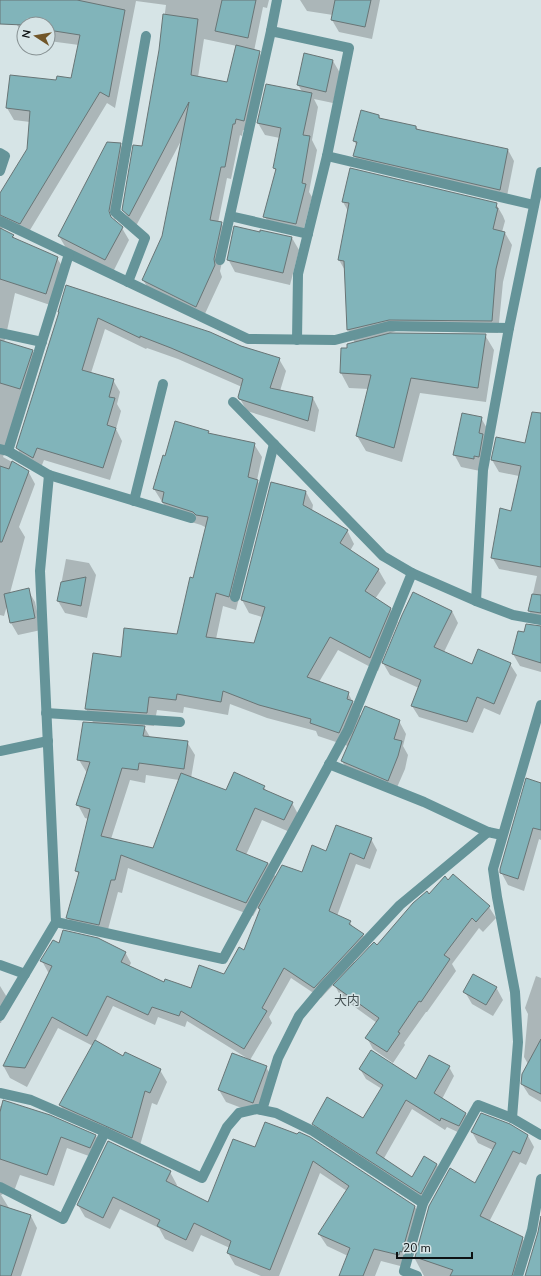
<svg xmlns="http://www.w3.org/2000/svg" width="541" height="1276" font-family="'Nunito Sans','Noto Sans JP',sans-serif">
<rect width="100%" height="100%" fill="#d6e4e6"/>
<!-- shadow -->
<g fill="#0003" fill-rule="evenodd">
<path d="M20 0H269L267 8 263 7 254 51 259 52 266 64 251 132 243 130 242 136 240 135 231 179 227 178 218 223H221L228 235 220 271 222 277 203 318 150 291 143 280 163 236 182 139 136 226 130 221 123 209 143 147 160 50 166 5 136 1 115 108 107 103 27 235 3 228 1 230 13 235 15 240 57 258 65 271 53 306 15 293 5 340 3 342 32 350 39 363 3 457 28 471 35 484 19 527 25 537 10 593 28 590 35 602 41 630 18 635 11 623 7 606 4 616 0 615V195L28 149 30 122 14 120 7 108 57 82 72 80 79 45 49 41 48 38V24H24V36L17 25ZM204 39 237 46 228 83 198 77Z"/>
<path d="M300 0H380L372 39 339 32 332 20 333 15 307 11Z"/>
<path d="M333 61 340 73 333 103 314 99 318 107 312 140 317 150 309 192 312 197 302 236 272 229 265 217 276 171 274 168 280 138 265 135 258 123 303 93 298 85Z"/>
<path d="M379 116 381 120 416 126 418 130 508 150 514 161 506 201 361 167 354 155 357 146 354 141Z"/>
<path d="M120 144 127 156 115 222 122 228 129 240 113 272 66 248 59 236ZM107 206 115 220H112L105 207Z"/>
<path d="M343 202 496 204 503 216 505 221 502 232 505 233 512 245 503 282 498 333 396 331 390 333 485 335 494 350 486 402 420 393 402 462 366 451 357 436 369 389 349 388 341 373 348 349 355 343 348 330 346 272 339 260 348 211Z"/>
<path d="M260 233 292 238 299 250 290 285 235 272 228 259Z"/>
<path d="M67 286 279 359 286 371 280 391 313 398 319 410 315 432 247 411 239 397 242 387 178 359 147 348 146 349 105 329 91 373 113 380 120 392 117 404 121 411 116 429 122 441 110 480 44 460 40 470 24 460 17 448 60 313Z"/>
<path d="M481 418 488 430 480 471 461 467 454 454Z"/>
<path d="M208 432 210 434 254 444 262 457 257 480 265 494 236 610 223 606 216 639 254 644 262 617 249 613 242 600 306 492 313 505 312 511 347 530 354 544 350 551 378 569 386 583 375 599 390 609 398 622 378 671 338 650 319 682 348 693 361 717 399 721 406 734 403 746 408 755 405 769 395 792 349 773 342 761 348 746 318 736 316 731 267 718 230 704 228 715 184 707 183 713 157 710 154 726 143 725 150 737 187 742 195 755 191 778 227 791 264 787 267 792 292 803 299 816 292 833 262 820 246 855 268 863 276 878 302 873 327 852 371 839 377 850 370 869 356 864 337 916 350 922 353 928 363 935 369 946 354 962 356 963 378 946 429 895 489 907 496 918 483 932 479 928 452 964 456 971 427 1012H426L404 1043 405 1045 393 1063 373 1049 367 1038 377 1023 341 997 334 984 321 998 291 978 269 1017 272 1023 250 1060 187 1021 185 1027 158 1017 155 1025 113 1006 95 1042 123 1058 160 1070 167 1082 157 1105 152 1103 139 1149 68 1117 60 1105 93 1046 58 1028 27 1087 10 1078 4 1067 50 973 48 972 42 961 60 945 125 952 131 963 129 967 165 983 191 989 224 975 245 952 261 911 258 907 253 916 128 868 122 893 118 892 106 937 75 930 67 917 79 875 77 871 89 819 85 818 78 805 87 773 79 760 94 724 86 709 122 658 178 635 207 528 201 525 171 516 154 489 166 457ZM146 775 179 780 154 849 111 839 130 780 145 783Z"/>
<path d="M541 447V624L536 623 529 611 537 576 499 569 492 557 512 512 519 476 499 472 492 460Z"/>
<path d="M66 559 89 563 96 575 87 618 65 613 58 601Z"/>
<path d="M452 611 458 623 444 652 472 665 510 664 517 675 500 715 484 708 473 733 419 717 412 706 419 688 390 675 383 663Z"/>
<path d="M541 627V672L520 666 513 654 519 632 525 634Z"/>
<path d="M541 784V840L539 839 524 891 508 885 501 872Z"/>
<path d="M536 976 541 978V1102L529 1095 522 1084 528 1064 524 1057 528 1014 525 1008Z"/>
<path d="M0 986 8 999 1 1023H0Z"/>
<path d="M496 987 503 1000 493 1016 472 1004 465 992Z"/>
<path d="M266 1067 273 1079 260 1115 226 1102 219 1090Z"/>
<path d="M449 1067 454 1076 442 1099 465 1113 471 1123 464 1135 447 1127 445 1130 412 1109 383 1160 412 1179 425 1158 437 1165 442 1175 426 1203 319 1133 314 1123 364 1120 382 1089 366 1079 360 1069 417 1080Z"/>
<path d="M0 1106 96 1136 102 1148 97 1159 67 1148 54 1186 20 1175 13 1194 7 1192 1 1195 9 1208 31 1216 37 1228 21 1276H0Z"/>
<path d="M265 1123 415 1207 422 1219 408 1268 381 1261 375 1276H340L348 1256 327 1246 319 1234 347 1191 320 1173 279 1276H261L235 1265 228 1253 230 1248 201 1235 193 1252 165 1239 159 1228 120 1209 110 1229 85 1217 78 1205 170 1172 177 1185 176 1187 209 1203 256 1149Z"/>
<path d="M472 1132 528 1136 534 1147 526 1165 520 1162 489 1222 475 1276H424L415 1259 430 1206 476 1184 493 1150 478 1143Z"/>
<path d="M522 1238 530 1250 522 1276H501Z"/>
</g>
<!-- building -->
<g fill="#81b4ba" stroke="#687576">
<path d="M0 0H77L125 10 109 97 100 92 20 224 0 215V193L27 149 30 111 6 108 10 75 56 80 57 76 71 78 80 35 48 30V24H24V25L0 24Z"/>
<path d="M222 0H256L248 38 215 31Z"/>
<path d="M335 0H371L365 27 331 20Z"/>
<path d="M163 14 198 19 191 75 227 82 236 45 260 51 244 121 236 119 235 124H233L225 167H221L210 220 222 222 214 259 215 265 196 307 142 280 162 236 189 102 129 216 122 210 133 145 142 146 159 50Z"/>
<path d="M304 53 333 60 326 92 297 85Z"/>
<path d="M266 84 312 93 303 135 310 136 302 183 306 184 296 224 263 217 276 169 273 168 281 128 257 123Z"/>
<path d="M361 110 379 115V118L416 126V129L508 149 500 190 353 156 357 142 353 141Z"/>
<path d="M107 142 121 143 109 211 111 217 123 227 105 260 58 236Z"/>
<path d="M350 168 497 203 496 208H498L493 229 505 232 496 269 492 321 389 320 347 330 344 261 338 260 349 203 342 202Z"/>
<path d="M234 226 260 232V230L292 237 283 273 227 260Z"/>
<path d="M0 228 14 235 12 237 58 257 46 294 0 279Z"/>
<path d="M66 285 210 332 241 346 280 358 270 388 313 397 308 421 239 399 238 397 243 379 171 348 140 336V338L98 318 82 370 114 379 109 397 115 398 107 425 116 428 103 468 37 448 33 458 16 448 59 312H58Z"/>
<path d="M390 333 486 334 478 388 411 378 394 448 356 436 371 375 340 373 341 348H347V344Z"/>
<path d="M0 340 33 350 20 389 0 383Z"/>
<path d="M532 412 541 413V567L491 558 500 508 511 511 521 466 491 460 496 437 525 443Z"/>
<path d="M462 413 482 417 479 433 483 434 479 457 474 456V459L453 455Z"/>
<path d="M175 421 209 431 208 433 255 443 248 477 258 480 229 597 216 593 206 637 254 643 265 607 241 600 271 482 306 491 303 505 348 530 340 543 379 569 365 591 391 608 370 658 330 637 307 677 349 692 347 699 353 701 339 733 310 723 311 719 259 705 223 691 221 702 177 694 176 700 149 697 147 713 85 709 93 653 121 657 124 628 177 634 190 577 193 578 208 517 196 515 193 512 162 502 164 492 153 489 163 455 165 456Z"/>
<path d="M12 461 29 471 2 542H0V466L9 469Z"/>
<path d="M86 577 81 606 57 601 61 582Z"/>
<path d="M29 588 35 618 10 623 4 594Z"/>
<path d="M413 592 452 611 434 647 472 664 478 649 511 663 494 704 477 697 467 722 411 706 421 680 382 663 402 615Z"/>
<path d="M532 594 541 595V613L528 611Z"/>
<path d="M526 624 541 626V663L512 654 518 631 524 632Z"/>
<path d="M365 706 400 720 394 739 402 741 398 756 388 781 341 761Z"/>
<path d="M83 722 145 726 143 736 188 741 184 769 139 763 138 770 122 768 101 836 153 848 181 773 226 790 234 772 265 786 263 789 293 802 284 820 255 808 236 850 268 863 246 903 121 855 115 880H111L99 925 66 918 79 872 75 871 90 809 76 805 90 762 77 760Z"/>
<path d="M526 778 541 783V830L533 828 518 879 500 873V869Z"/>
<path d="M336 825 372 838 364 859 350 853 329 911 351 921 349 924 364 934 314 988 284 968 262 1008 267 1011 244 1049 181 1011 179 1016 152 1007 148 1015 107 996 87 1036 52 1017 25 1068 3 1066 52 966 40 961 53 940 59 943 63 930 98 938 126 952 121 962 164 982 165 979 191 988 199 965 224 974 239 947 244 950 260 909 258 908 282 865 302 872 312 845 326 851Z"/>
<path d="M453 874 490 906 476 922 472 918 444 955 450 959 421 1002 419 1001 398 1032 400 1033 387 1052 365 1038 379 1018 333 985 374 942 377 945 413 903 427 891 429 894 445 876 448 880Z"/>
<path d="M473 974 497 987 486 1005 463 992Z"/>
<path d="M541 1039V1094L521 1084 522 1074Z"/>
<path d="M95 1040 123 1056 125 1052 161 1069 150 1093 145 1091 132 1138 59 1105Z"/>
<path d="M371 1050 416 1079 429 1055 450 1066 434 1093 466 1113 459 1126 441 1118 440 1121 406 1100 376 1153 412 1177 424 1156 437 1164 421 1194 312 1124 327 1097 363 1118 383 1085 359 1069Z"/>
<path d="M232 1053 267 1066 253 1103 218 1090Z"/>
<path d="M3 1100 50 1115 96 1135 90 1148 61 1137 47 1175 0 1159V1112Z"/>
<path d="M481 1113 510 1124 528 1135 520 1154 513 1151 480 1216 523 1237 512 1276H450L453 1270 415 1257 429 1206 450 1168 475 1183 496 1143 471 1132Z"/>
<path d="M265 1122 297 1134 299 1132 310 1137 415 1206 402 1252 400 1251 399 1255 374 1249 363 1276H339L350 1248 318 1234 349 1186 313 1161 270 1270 227 1253 231 1241 194 1223 186 1240 157 1226 160 1220 113 1197 103 1218 77 1205 108 1141 171 1171 166 1181 208 1202 233 1139 255 1147Z"/>
<path d="M0 1205 31 1215 11 1276H0Z"/>
<path d="M541 1216V1276H525L538 1232Z"/>
</g>
<g fill="none" stroke-linecap="round" stroke-linejoin="round">
<!-- minor -->
<g stroke="#659499" stroke-width="10">
<path d="M271 31 277 0"/>
<path d="M0 153 5 156 0 171"/>
<path d="M327 156 534 205"/>
<path d="M230 216 308 234"/>
<path d="M0 221 248 339 335 340 389 326 509 328"/>
<path d="M220 260 271 31 349 48 327 156 298 274 297 340"/>
<path d="M128 282 145 238 115 212 146 36"/>
<path d="M0 333 42 342"/>
<path d="M233 402 383 556 412 573"/>
<path d="M0 449 8 451 49 475 191 518"/>
<path d="M8 451 69 254"/>
<path d="M134 501 163 384"/>
<path d="M235 597 274 444"/>
<path d="M476 601 483 470 509 328 541 172"/>
<path d="M541 705 493 869 497 897 515 992 518 1042 512 1118 541 1135"/>
<path d="M46 713 180 722"/>
<path d="M0 751 48 741"/>
<path d="M329 764 424 802 488 832 502 835"/>
<path d="M56 922 223 959 348 730 412 573 476 601 513 615 541 620"/>
<path d="M0 965 25 974"/>
<path d="M0 1016 56 922 40 571 49 475"/>
<path d="M0 1093 31 1100 105 1132 202 1178 227 1127 239 1113 257 1109 276 1113 313 1131 423 1203"/>
<path d="M262 1110 278 1058 299 1016 324 986 400 905 488 832"/>
<path d="M0 1187 63 1219 105 1132"/>
<path d="M417 1276 404 1271 423 1203 478 1105 512 1118"/>
<path d="M518 1276 532 1230 541 1179"/>
</g>
</g>
<g text-anchor="middle" stroke-width="3" stroke-linejoin="round" paint-order="stroke">
<!-- quarter labels -->
<g font-size="13" fill="#445052" stroke="#d6e4e6">
<text x="347" y="1005">大内</text>
</g>
</g>
<!-- north arrow -->
<g transform="translate(36 36) rotate(282)"><circle r="19" fill="#d6e4e6" stroke="#869092"/>
<path d="M0-3L7 15L0 10L-7 15Z" fill="#715629"/>
<text y="-6" font-size="11" font-weight="bold" text-anchor="middle" fill="#0d1213">N</text>
</g>
<!-- scale -->
<path d="M397 1252v6h75v-6" fill="none" stroke="#0d1213" stroke-width="2"/>
<text x="403" y="1252" font-size="12" fill="#0d1213" stroke="#d6e4e6" stroke-width="3" paint-order="stroke">20 m</text>
</svg>
